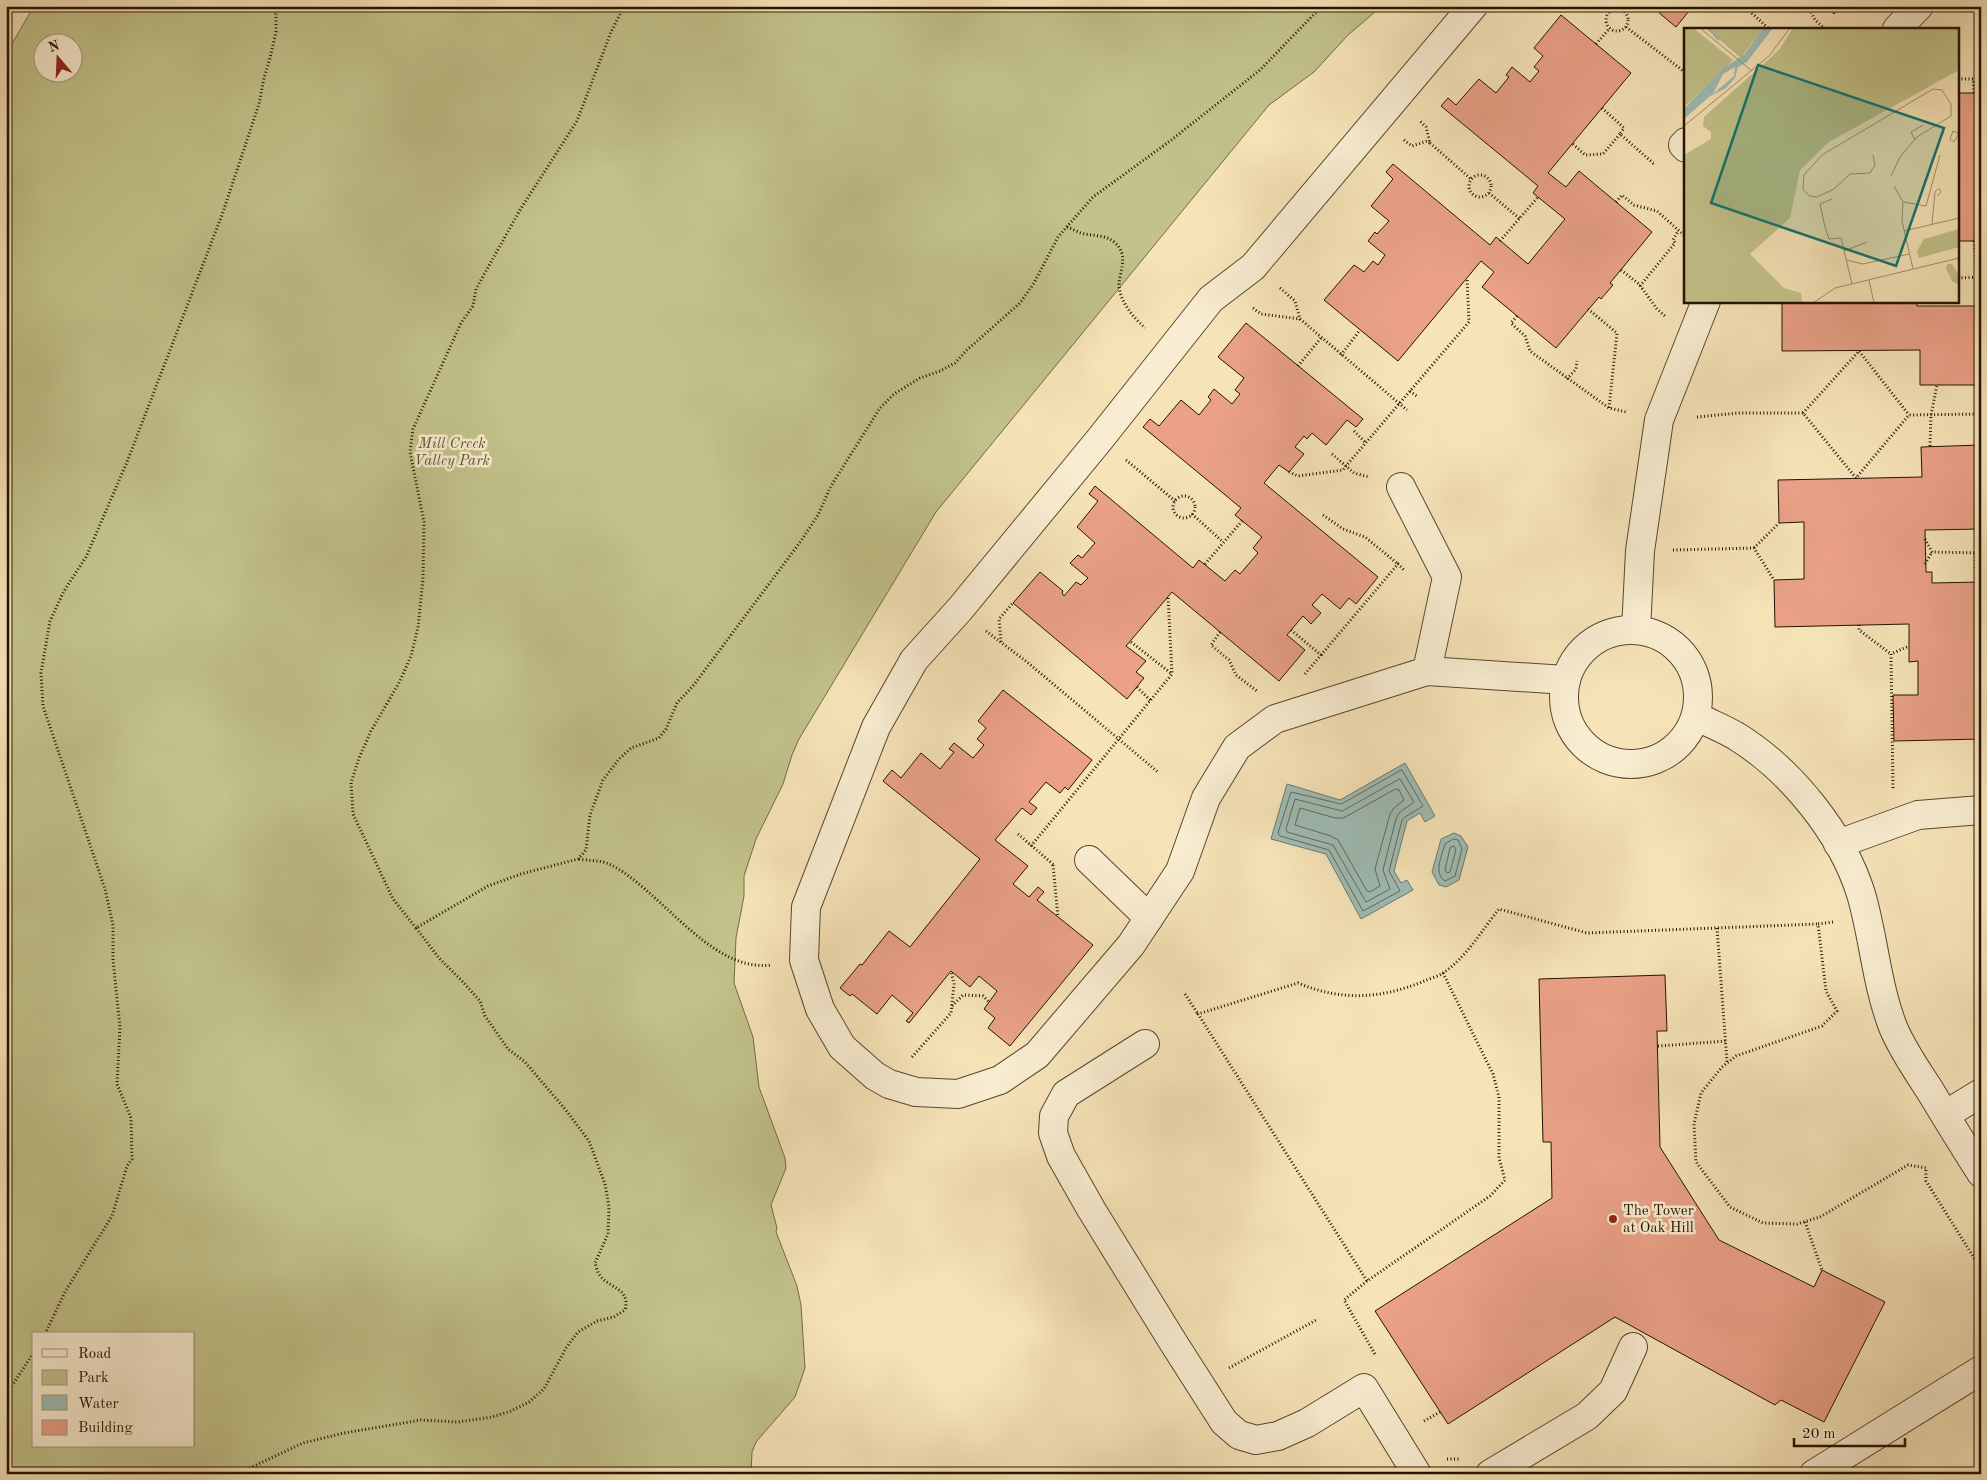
<svg xmlns="http://www.w3.org/2000/svg" width="1987" height="1480" font-family="'Old Standard TT',serif">
<rect width="100%" height="100%" fill="#f6e4b8"/>
<filter id="stains"><feTurbulence type="fractalNoise" baseFrequency=".004" numOctaves="4"/><feColorMatrix values="0 0 0 0 .2 0 0 0 0 .09 0 0 0 0 .02 0 0 0 .5 -.17"/></filter>
<radialGradient id="worn" r=".72"><stop offset=".6" stop-color="#630" stop-opacity="0"/><stop offset="1" stop-color="#630" stop-opacity=".3"/></radialGradient>
<!-- green -->
<path fill="#c2c28a" stroke="#746a45" fill-rule="evenodd" d="M34 6H1382L1348 35 1314 72 1269 105 936 512 799 739 792 755 783 784 756 839 744 876V896L736 938 734 983 753 1037 759 1087 785 1158 786 1168 771 1205 777 1228 776 1232 797 1286 801 1305 805 1368 795 1397 756 1442 752 1452 751 1474H6V54ZM42 42H72V72H42ZM34 1334H194V1446H34Z"/>
<!-- water -->
<g fill="#9ebdb6" stroke="#6e796d">
<path d="M1405 763 1435 816 1425 822 1420 813 1407 821 1394 871 1401 883 1407 880 1413 890 1361 919 1326 854 1271 839 1287 784 1340 800Z"/>
<path d="M1454 833 1461 836 1468 847 1459 880 1446 887 1439 885 1432 872 1441 839Z"/>
</g>
<g fill="none" stroke-linecap="round" stroke-linejoin="round">
<!-- shore -->
<g stroke="#62685b" stroke-width="1">
<path d="M1402 770 1423 806 1405 817 1402 820 1389 871 1400 891 1363 911 1329 850 1280 836 1278 833 1291 792 1341 804Z"/>
<path d="M1400 779 1414 802 1399 813 1396 819 1383 870 1390 889 1366 902 1333 845 1287 832 1286 829 1295 799 1342 811Z"/>
<path d="M1396 789 1399 790 1404 800 1394 808 1390 814 1375 869 1380 886 1370 892 1367 891 1338 840 1331 836 1295 825 1300 808 1335 818H1343Z"/>
<path d="M1454 839 1458 840 1462 849 1455 876 1445 881C1433 873 1442 855 1445 844Z"/>
<path d="M1454 846 1456 850 1450 872 1447 873 1445 870 1450 848Z"/>
</g>
</g>
<!-- building -->
<g fill="#eaa187" stroke="#251200">
<path d="M1651 6H1693L1676 27Z"/>
<path d="M1825 6H1841L1834 14Z"/>
<path d="M1561 15 1631 73 1548 173 1566 187 1579 171 1652 232 1610 283 1613 285 1601 299 1599 297 1556 348 1482 287 1494 272 1481 261 1398 361 1324 300 1354 265 1364 272 1373 261 1378 265 1385 255 1368 241 1375 232 1377 234 1389 221 1371 206 1393 179 1386 172 1393 164 1490 245 1496 237 1528 264 1565 219 1533 193 1538 186 1441 106 1448 98 1456 105 1479 79 1496 93 1509 77 1506 75 1512 67 1530 82 1539 71 1534 67 1543 56 1534 48Z"/>
<rect x="1958" y="93" width="23" height="148"/>
<path d="M1809 301H1916L1917 306H1981V385H1920V350L1782 351V303H1809Z"/>
<path d="M1246 323 1363 419 1356 427 1347 420 1326 445 1312 433 1307 439 1304 436 1295 447 1304 454 1289 472 1279 465 1264 483 1378 577 1356 604 1349 598 1340 609 1322 594 1312 605 1321 613 1311 624 1303 616 1287 635 1305 650 1279 681 1172 592 1126 646 1146 661 1136 672 1144 678 1127 699 1013 603 1040 572 1063 591 1062 593 1064 596 1076 582 1081 585 1088 578 1070 563 1078 555 1082 558 1095 543 1077 527 1098 501 1089 494 1095 486 1193 568 1199 560 1225 581 1235 570 1240 574 1258 553 1253 548 1262 537 1235 515 1241 508 1143 427 1150 419 1159 426 1181 400 1199 415 1211 400 1208 397 1214 389 1232 404 1240 394 1235 390 1244 378 1218 357Z"/>
<path d="M1981 445V502H1977V509H1981V529L1925 530 1926 572H1932V583L1981 582V739L1894 741 1893 695H1918V661L1909 662V624L1775 627 1774 580 1804 579V522L1779 523 1778 480 1922 477 1921 447Z"/>
<path d="M1003 690 1092 760 1068 790 1065 787 1060 793 1046 782 1029 802 1037 808 1031 815 1022 808 995 840 1028 866 1013 884 1029 897 1038 887 1044 892 1037 900 1093 945 1010 1046 988 1028 995 1018 984 1009 997 991 979 976 970 987 951 971 909 1023 906 1021 913 1013 892 995 877 1014 852 994 850 996 840 988 860 964 862 965 889 931 910 947 980 859 883 781 892 770 901 778 921 753 940 769 954 752 949 749 954 743 973 758 984 745 977 739 986 728 978 721Z"/>
<path d="M1665 975 1667 1031H1657L1660 1147 1719 1240 1814 1287 1822 1270 1885 1302 1824 1422 1781 1400 1775 1405 1615 1317 1448 1424 1375 1311 1552 1198 1551 1142H1543L1539 979Z"/>
</g>
<g fill="none" stroke-linecap="round" stroke-linejoin="round">
<!-- minor casing -->
<g stroke="#59462e" stroke-width="30">
<g id="minor">
<path d="M1897 29 1919 6"/>
<path d="M1686 142 1683 145 1686 148"/>
<path d="M1401 487 1447 577 1427 671 1275 719 1237 747 1206 798 1180 871 1131 945 1037 1055 1000 1080 958 1094 916 1092 889 1084 875 1076 842 1047 820 1009 804 960 806 907 876 727 914 660 960 609 1100 439 1211 299 1253 267 1473 6"/>
<circle cx="1631" cy="697" r="67"/>
<path d="M1636 630 1640 551 1659 420 1706 301"/>
<path d="M1427 671 1566 680"/>
<path d="M1696 716C1709 723 1724 729 1736 736 1791 770 1842 833 1861 894 1874 938 1876 983 1893 1027 1902 1049 1916 1069 1929 1089 1946 1117 1963 1145 1981 1173"/>
<path d="M1838 844 1918 815 1981 810"/>
<path d="M1089 860 1149 918"/>
<path d="M1145 1044 1066 1094 1054 1116 1053 1133 1061 1156 1091 1209 1173 1342 1224 1422 1239 1435 1256 1440 1278 1436 1307 1423 1364 1388 1417 1474"/>
<path d="M1945 1115 1981 1093"/>
<path d="M1490 1474 1587 1416 1613 1391 1633 1347"/>
<path d="M1814 1474 1981 1370"/>
</g>
</g>
<!-- path -->
<g stroke="#251200" stroke-width="3" stroke-dasharray="1 2.5" stroke-linecap="butt">
<path d="M1601 6 1609 12"/>
<path d="M1729 6 1733 10 1737 6"/>
<path d="M1744 6 1769 29"/>
<path d="M1808 6 1815 20 1825 29"/>
<circle cx="1617" cy="20" r="11"/>
<path d="M1624 12 1629 6"/>
<path d="M1626 27 1686 73"/>
<path d="M1596 44 1609 29"/>
<path d="M1958 79H1973L1974 93"/>
<path d="M1602 108 1624 128 1620 134 1653 163H1655"/>
<path d="M1404 140 1412 146 1427 141 1430 143 1426 127 1420 121"/>
<path d="M1430 143 1471 179"/>
<path d="M1573 144 1585 155 1603 154 1620 134"/>
<circle cx="1480" cy="186" r="11"/>
<path d="M1489 193 1520 219"/>
<path d="M1616 202 1622 195 1634 205 1657 211 1686 237"/>
<path d="M1067 227C1073 229 1079 233 1085 234 1095 236 1106 235 1114 242 1130 255 1119 271 1119 286 1120 302 1134 318 1145 328"/>
<path d="M1500 241 1538 197"/>
<path d="M1974 241 1978 278"/>
<path d="M1621 270 1639 284 1657 309 1665 316"/>
<path d="M1958 278 1981 277"/>
<path d="M1640 286 1675 243 1673 240 1678 231"/>
<path d="M1280 288 1295 301 1300 319 1407 410"/>
<path d="M1253 308 1261 314 1300 319"/>
<path d="M1588 309 1617 333 1609 408"/>
<path d="M1517 316 1511 323 1525 336 1530 351 1609 408 1626 412"/>
<path d="M1341 355 1360 330"/>
<path d="M1298 366 1321 338"/>
<path d="M1567 379 1576 369 1577 361"/>
<path d="M1410 391 1418 397"/>
<path d="M1803 413 1859 351 1909 415"/>
<path d="M1697 417 1739 413H1803L1856 478 1909 415 1981 414"/>
<path d="M1354 431 1366 443"/>
<path d="M1930 446 1931 415 1937 385"/>
<path d="M1332 454 1354 473 1369 477"/>
<path d="M1126 460 1175 501"/>
<path d="M1289 472 1298 476 1343 470 1346 466 1469 322 1467 278"/>
<circle cx="1184" cy="507" r="11"/>
<path d="M1192 514 1223 542"/>
<path d="M1323 515 1343 529 1365 537 1398 564"/>
<path d="M1925 539 1932 552 1981 553"/>
<path d="M1754 548 1779 523"/>
<path d="M1673 550 1754 548 1774 580"/>
<path d="M1975 553 1976 582"/>
<path d="M1205 564 1242 521"/>
<path d="M1925 564 1932 552"/>
<path d="M1859 625V630L1891 654"/>
<path d="M1291 630 1321 655 1305 674"/>
<path d="M986 631 1027 662 1159 773"/>
<path d="M1220 632 1211 645 1229 660 1236 675 1257 691"/>
<path d="M1001 642 999 619 1013 603"/>
<path d="M1131 642 1172 674"/>
<path d="M1321 655 1398 564 1404 570"/>
<path d="M1137 687 1151 701"/>
<path d="M1893 788 1891 654 1909 646"/>
<path d="M1018 834 1055 866"/>
<path d="M1031 846 1172 674 1168 596"/>
<path d="M579 859C588 861 601 860 609 864 660 888 710 973 771 965"/>
<path d="M1053 865 1058 917"/>
<path d="M1833 922 1818 924 1826 991 1837 1011 1822 1026 1736 1056 1722 1067 1701 1093 1694 1124 1696 1162 1730 1207 1763 1223 1797 1224 1820 1217 1908 1165 1926 1168V1181L1981 1269"/>
<path d="M416 928 393 899 353 814 351 783 359 758 371 731 400 681 411 656 418 627 423 579 424 522 410 452 413 429 461 323 473 306 476 289 520 210 577 121 611 32 624 6"/>
<path d="M1717 928 1727 1062"/>
<path d="M1443 973 1493 1074 1499 1097V1158L1505 1180 1490 1196 1367 1281 1198 1014 1298 983C1341 1001 1379 999 1422 982 1428 979 1437 977 1443 973 1466 958 1482 930 1499 909L1587 933 1818 924"/>
<path d="M1185 994 1198 1014"/>
<path d="M952 1006 963 995 983 996 989 1002"/>
<path d="M1658 1046 1726 1041"/>
<path d="M912 1057 951 1013 954 984 951 971"/>
<path d="M1805 1222 1822 1270"/>
<path d="M1367 1281 1344 1300 1376 1356"/>
<path d="M45 1334 65 1292 112 1216 127 1166 132 1159 131 1118 117 1084 120 1027 113 960V925L105 889 43 706 41 673 50 621 64 591 86 557 127 462 222 215 259 104 264 78 270 58 276 32V14L280 6"/>
<path d="M1229 1368 1318 1319"/>
<path d="M6 1395 34 1352"/>
<path d="M1424 1421 1440 1412"/>
<path d="M1447 1459H1461"/>
<path d="M237 1474 303 1443 344 1433 421 1420 458 1422 492 1417 511 1411 529 1402 544 1389 566 1348 578 1332 597 1321 614 1317 625 1310C631 1287 608 1289 599 1274 597 1271 596 1266 595 1263L608 1234 609 1207 605 1184 589 1141 565 1109 525 1062 508 1049 485 1016 480 1001 462 981 439 958 416 928 488 886 521 874 578 859 586 850 590 815 603 780 619 759 631 748 659 738 666 729 677 703 693 686 801 541 818 515 831 486 846 462 880 408 894 394 920 378 940 371 955 363 967 350 1020 303 1034 283 1058 237 1093 197 1170 141 1260 70 1322 6"/>
</g>
<!-- minor -->
<use href="#minor" stroke="#f9edd1" stroke-width="28"/>
</g>
<!-- markers -->
<circle fill="#8f2418" stroke="#f9edd1" stroke-width="2" cx="1613" cy="1219" r="5"/>
<g text-anchor="middle" stroke-width="5" stroke-linejoin="round" paint-order="stroke">
<!-- park labels -->
<g font-size="15" font-style="italic" fill="#5c5030" stroke="#f9edd1">
<text x="452" y="448">Mill Creek<tspan x="452" dy="17">Valley Park</tspan></text>
</g>
<!-- poi labels -->
<g font-size="15" fill="#251200" stroke="#f9edd1" text-anchor="start">
<text x="1623" y="1215">The Tower<tspan x="1623" dy="17">at Oak Hill</tspan></text>
</g>
</g>
<!-- overview -->
<g transform="translate(1684 28)">
<rect width="275" height="275" fill="#f6e4b8"/>
<path d="M0 0H9L49 32 0 79ZM22 0H79L57 30ZM109 0H275V42L145 114 116 142 106 190 66 226 100 260 117 265 118 275H0V127L27 111V104L19 98 20 89 95 22ZM275 201V219L235 230 233 223 240 211ZM268 236 275 248V257L268 253 262 240 263 236Z" fill="#c2c28a"/>
<path d="M79 0H89L63 34 54 39 51 50 42 60 26 68 0 91V81L7 73 41 39 61 26ZM51 39 50 48 29 66 39 46Z" fill="#9ebdb6" fill-rule="evenodd"/>
<path fill="none" stroke="#9ebdb6" stroke-width="2.5" d="M24 0 35 12"/>
<path fill="none" stroke="#a2906e" stroke-width="1" d="M16 0 68 43M0 98 85 28 106 0M269 103 275 105 270 114 266 111ZM231 112 227 104 239 97M189 127 191 137 186 145 166 146 150 161 133 169 125 168 119 161 120 147 138 127 249 61 258 62 267 76V88L233 109 216 129 207 148M210 158 219 174 218 193 229 241M148 171 136 176 141 199 145 211 157 210 168 256M219 174 242 178 256 127M248 196 251 164 255 160 257 164 253 168M220 203 275 190M160 223 183 214M162 232 179 236 225 226M185 252 190 275M129 275 151 260 275 230"/>
<path fill="#0f766e" fill-opacity="0.15" stroke="#0f766e" stroke-width="2.5" d="M74 37 260 100 212 238 27 175Z"/>
<rect width="275" height="275" fill="none" stroke="#251200" stroke-width="2.5"/>
</g>
<!-- margin -->
<rect width="1987" height="1480" fill="none" stroke="#f6e4b8" stroke-width="25"/>
<rect x="8" y="8" width="1972" height="1465" fill="none" stroke="#251200" stroke-width="2.5"/>
<rect x="12" y="12" width="1962" height="1455" fill="none" stroke="#251200"/>
<!-- legend -->
<rect x="32" y="1332" width="162" height="115" fill="#f9edd1" stroke="#a4957d"/>
<rect x="42" y="1349" width="25" height="8" fill="#f9edd1" stroke="#a4957d"/>
<text x="78" y="1358" font-size="15" fill="#251200">Road</text>
<rect x="42" y="1370" width="25" height="15" fill="#c2c28a" stroke="#a4957d"/>
<text x="78" y="1382" font-size="15" fill="#251200">Park</text>
<rect x="42" y="1395" width="25" height="15" fill="#9ebdb6" stroke="#a4957d"/>
<text x="78" y="1408" font-size="15" fill="#251200">Water</text>
<rect x="42" y="1420" width="25" height="15" fill="#eaa187" stroke="#a4957d"/>
<text x="78" y="1432" font-size="15" fill="#251200">Building</text>
<!-- north arrow -->
<g transform="translate(58 58) rotate(341)"><circle r="24" fill="#f9edd1" stroke="#a4957d"/>
<path d="M0-4L9 19L0 12L-9 19Z" fill="#8f2418"/>
<text y="-8" font-size="14" font-weight="bold" text-anchor="middle" fill="#251200">N</text>
</g>
<!-- scale -->
<path d="M1794 1438v8h111v-8" fill="none" stroke="#251200" stroke-width="2.5"/>
<text x="1802" y="1438" font-size="15" fill="#251200" stroke="#f9edd1" stroke-width="4" paint-order="stroke">20 m</text>
<rect width="100%" height="100%" filter="url(#stains)"/>
<rect width="100%" height="100%" fill="url(#worn)"/>
</svg>
